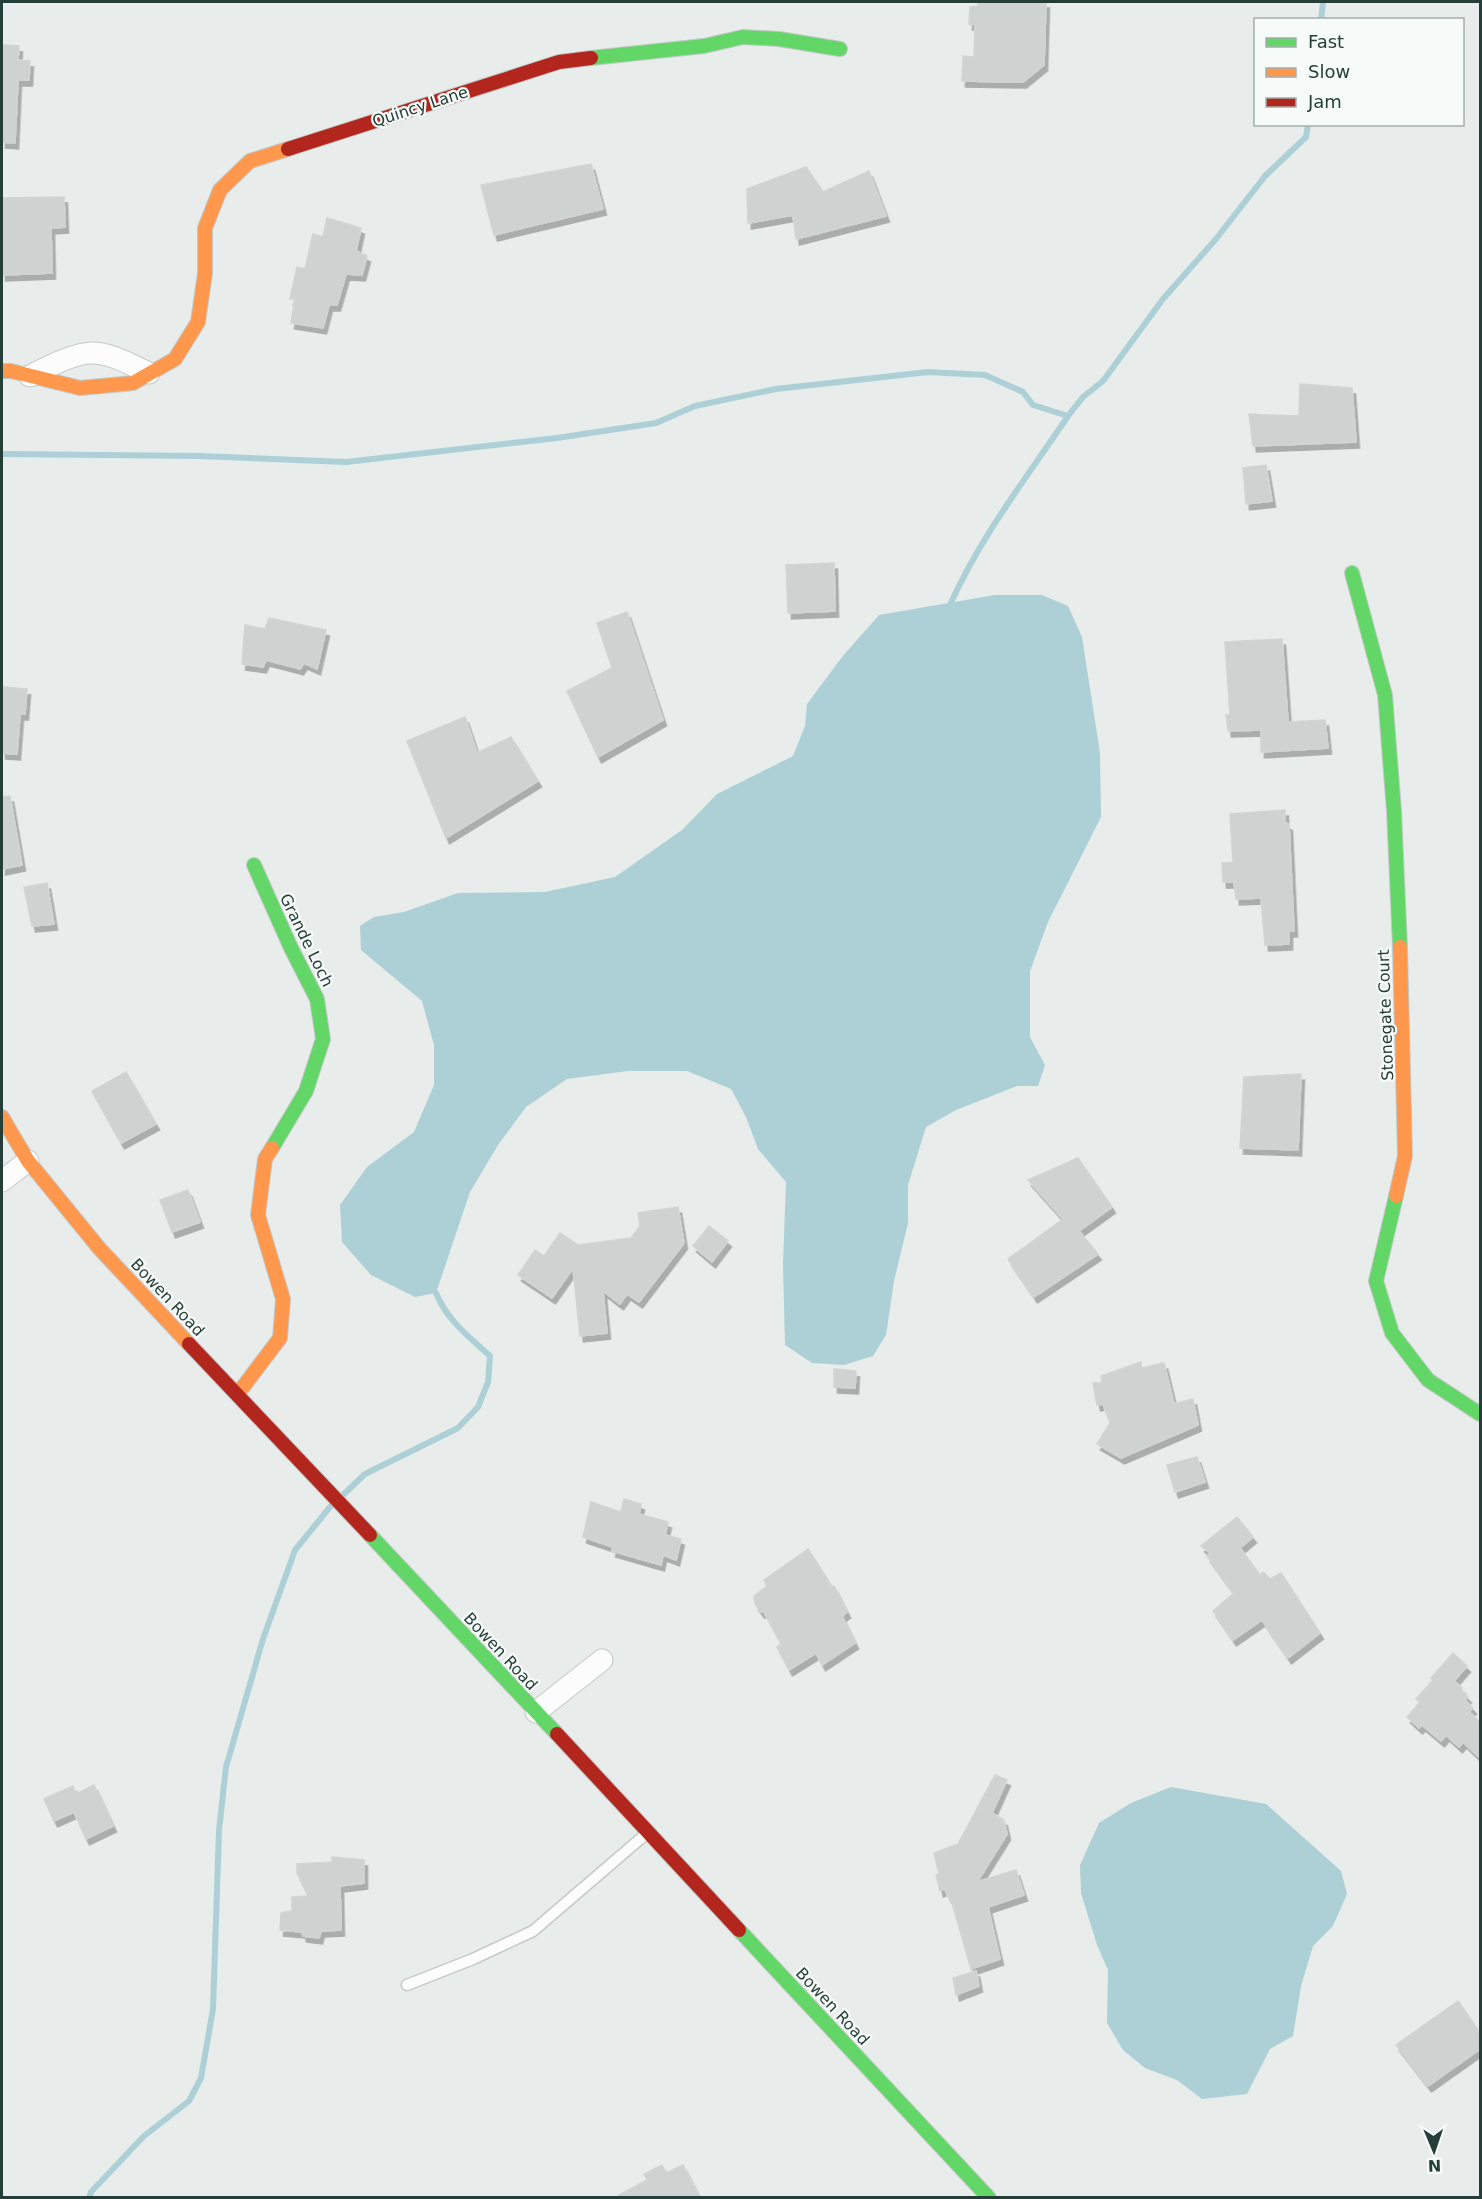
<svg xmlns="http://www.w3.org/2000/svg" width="1482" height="2199" font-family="'DejaVu Sans',sans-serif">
<defs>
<filter id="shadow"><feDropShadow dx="3.5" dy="6" stdDeviation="0" flood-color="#0004"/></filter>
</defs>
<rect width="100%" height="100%" fill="#e8ecea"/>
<!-- water -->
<g fill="#acd0d6">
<path d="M995 595H1042L1068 606 1082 637 1100 753 1101 817 1048 922 1030 971V1037L1045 1065 1038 1086H1017L956 1110 926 1127 908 1185V1223L894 1281 886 1335 873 1356 844 1365 812 1363 785 1345 783 1264 786 1182 758 1149 746 1117 731 1089 687 1071H628L567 1079 526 1107 498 1145 470 1192 436 1293 415 1297 371 1275 342 1242 340 1205 367 1167 414 1132 434 1085V1045L422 1001 361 950 360 926 374 917 404 912 458 893 545 892 615 877 682 830 717 794 793 756 805 726 807 704 842 657 879 615Z"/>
<path d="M1171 1787 1266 1804 1341 1871 1347 1894 1333 1926 1313 1946 1301 1986 1293 2036 1270 2049 1247 2094 1202 2099 1177 2080 1145 2068 1123 2050 1107 2023 1108 1970 1097 1945 1081 1893 1080 1865 1099 1823 1131 1803Z"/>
</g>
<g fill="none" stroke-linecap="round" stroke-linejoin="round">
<!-- stream -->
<g stroke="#acd0d6" stroke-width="6">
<path d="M1321 20 1323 2"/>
<path d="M2 454 199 456 346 462 557 438 656 423 695 406 776 389 928 372 985 375 1023 392 1033 405 1068 416"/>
<path d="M951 603C981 536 1027 477 1068 416L1083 397 1103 381 1163 299 1216 239 1265 176 1306 137 1308 124"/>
<path d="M342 1496 365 1474 458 1428 478 1407 488 1382 490 1356C469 1337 447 1320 436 1293"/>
<path d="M89 2198 91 2192 144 2136 189 2101 201 2078 213 2009 219 1830 226 1767 263 1639 295 1550 330 1507"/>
</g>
</g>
<!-- building -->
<g fill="#ced3d1" stroke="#d0d5d3" stroke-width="1.5" filter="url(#shadow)">
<path d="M978 2H1046L1044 65 1023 82 962 81 963 56 974 57 975 24H969L970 7 978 6Z"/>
<path d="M2 45 19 46 18 60 30 61 29 80H18L15 143 2 142Z"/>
<path d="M591 164 603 209 494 235 481 185Z"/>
<path d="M806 167 823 192 869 171 886 216 796 239 793 215 748 223 747 189Z"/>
<path d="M64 197 65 227 51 228 52 273 2 275V198Z"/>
<path d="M327 218 361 228 356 251 367 256 362 275 346 274 337 305H329L323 328 291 323 295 298 290 299 297 267 305 269 313 234 323 237Z"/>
<path d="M1300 384 1352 388 1356 442 1253 446 1249 414 1299 416Z"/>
<path d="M1266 465 1272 501 1246 504 1243 468Z"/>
<path d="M834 563 835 611 788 613 786 565Z"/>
<path d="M627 612 663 720 598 757 567 691 612 668 597 623Z"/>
<path d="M269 618 326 630 317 669 304 663 300 669 266 660 263 667 242 664 245 625 265 629Z"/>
<path d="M1282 639 1288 722 1325 720 1328 748 1261 752V730L1228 731 1226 715H1230L1225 642Z"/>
<path d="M2 687 27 689 25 714H20L17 754 2 753Z"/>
<path d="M465 717 477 753 511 737 538 781 446 838 407 741Z"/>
<path d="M10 796 22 865 2 869V797Z"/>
<path d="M1285 810V822L1289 825 1294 931H1289V944L1265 945 1261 898 1236 899 1234 882H1223L1222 863 1233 862 1230 814Z"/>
<path d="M47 883 54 924 32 926 24 887Z"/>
<path d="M126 1072 156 1124 121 1143 92 1091Z"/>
<path d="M1301 1074 1298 1150 1240 1148 1244 1077Z"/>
<path d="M1078 1158 1112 1207 1079 1231 1098 1254 1034 1297 1008 1259 1063 1219 1028 1180Z"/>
<path d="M188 1190 200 1222 172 1232 160 1200Z"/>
<path d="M678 1207 684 1243 639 1302 627 1294 620 1304 603 1291 607 1333 580 1336 573 1268 552 1298 518 1275 535 1250 544 1256 560 1233 578 1245 631 1238 640 1226 638 1213Z"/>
<path d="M709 1226 728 1241 712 1262 693 1246Z"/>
<path d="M1141 1362V1368L1164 1363 1174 1404 1193 1399 1198 1425 1121 1458 1097 1444 1110 1423 1103 1404 1097 1405 1093 1383H1102L1101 1376Z"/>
<path d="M834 1369 856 1371 855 1388 834 1387Z"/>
<path d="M1197 1457 1205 1482 1175 1492 1167 1465Z"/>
<path d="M624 1499 641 1504 639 1514 668 1522 665 1535 681 1539 676 1560 663 1555 661 1565 612 1551 613 1547 583 1537 591 1502 621 1512Z"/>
<path d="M1237 1517 1253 1537 1240 1548 1260 1575 1263 1572 1270 1579 1281 1573 1320 1633 1288 1658 1262 1620 1233 1640 1213 1611 1234 1593 1207 1556 1210 1553 1201 1546Z"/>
<path d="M808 1549 832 1587 834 1586 847 1612 842 1616 855 1643 822 1665 816 1653 789 1670 777 1647 781 1644 764 1612H761L755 1604 754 1596 767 1586 764 1580Z"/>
<path d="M1453 1653 1467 1666 1454 1681 1462 1688 1461 1690 1468 1697 1465 1700 1473 1708 1469 1712 1480 1722V1758L1463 1742 1459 1747 1446 1735 1441 1741 1422 1725 1419 1728 1407 1717 1420 1702 1416 1699 1433 1680 1431 1678Z"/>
<path d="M995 1775 1007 1780 992 1813 1004 1820 1007 1834 977 1882 1016 1870 1024 1895 988 1907 1000 1959 971 1969 950 1896 948 1897 945 1889 940 1891 936 1875 939 1874 934 1853 958 1844Z"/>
<path d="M94 1785 113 1826 86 1839 74 1812 54 1821 44 1799 73 1786 76 1794Z"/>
<path d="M332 1857 364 1860V1883L340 1886 341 1930 321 1931 319 1938 303 1936 302 1932 280 1930 281 1913 292 1911V1897L308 1896 297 1873V1864L332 1862Z"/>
<path d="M976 1971 979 1986 956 1995 953 1978Z"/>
<path d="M1458 2001 1480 2033V2049L1428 2086 1396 2045Z"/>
<path d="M662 2165 666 2173 683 2165 700 2198H614L647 2180 644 2174Z"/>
</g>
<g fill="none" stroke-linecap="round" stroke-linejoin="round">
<!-- lane casing -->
<g stroke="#c5c9c7" stroke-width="13">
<path id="lane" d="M407 1985 473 1959 533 1931 646 1834"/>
</g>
<!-- street casing -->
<g stroke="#c5c9c7" stroke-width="23">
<g id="street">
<path d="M30 376C45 368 75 353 92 353 112 353 131 365 149 373"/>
<path d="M2 1181 28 1161"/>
<path d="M536 1712 602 1660"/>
</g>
</g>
<!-- fast casing -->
<g stroke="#c3c9c7" stroke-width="16">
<g id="fast">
<path d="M591 58 704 46 743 37 779 39 840 49"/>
<path d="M1352 573 1385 695 1394 811 1400 947"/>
<path d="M254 865 291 948 317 999 323 1039 306 1091 272 1148"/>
<path d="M1396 1196 1376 1281 1392 1333 1428 1380 1480 1414"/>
<path d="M370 1535 557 1734"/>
<path d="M739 1930 989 2198"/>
</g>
</g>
<!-- slow casing -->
<g stroke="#c3c9c7" stroke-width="16">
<g id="slow">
<path d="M2 371H11L80 388 133 383 175 359 198 322 205 273V228L220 190 250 161 288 149"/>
<path d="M2 1117 28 1161 99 1248 189 1344"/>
<path d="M1396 1196 1405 1156 1400 947"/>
<path d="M236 1393 243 1387 280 1338 283 1299 258 1215 265 1159 272 1148"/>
</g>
</g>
<!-- jam casing -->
<g stroke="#c3c9c7" stroke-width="16">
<g id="jam">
<path d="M288 149 559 62 591 58"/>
<path d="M189 1344 370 1535"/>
<path d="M557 1734 739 1930"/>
</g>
</g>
<!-- lane -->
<use href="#lane" stroke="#fcfcfc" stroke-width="10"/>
<!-- street -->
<use href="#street" stroke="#fcfcfc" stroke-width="21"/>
<!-- fast -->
<use href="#fast" stroke="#63d668" stroke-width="14"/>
<!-- slow -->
<use href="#slow" stroke="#ff974d" stroke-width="14"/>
<!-- jam -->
<use href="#jam" stroke="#b3261e" stroke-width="14"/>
</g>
<g text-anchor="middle" stroke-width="4.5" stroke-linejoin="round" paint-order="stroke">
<!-- street labels -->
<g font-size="16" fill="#263e38" stroke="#f6faf8">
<text transform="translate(420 106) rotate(-18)" y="6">Quincy Lane</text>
<text transform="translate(307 940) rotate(64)" y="6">Grande Loch</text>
<text transform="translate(1385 1015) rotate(-92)" y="6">Stonegate Court</text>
<text transform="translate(168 1297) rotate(47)" y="6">Bowen Road</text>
<text transform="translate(501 1651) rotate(47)" y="6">Bowen Road</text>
<text transform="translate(833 2006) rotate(47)" y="6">Bowen Road</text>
</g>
</g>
<!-- border -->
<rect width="1482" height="2199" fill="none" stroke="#263e38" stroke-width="6"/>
<!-- legend -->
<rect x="1254" y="18" width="210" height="108" fill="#f6faf8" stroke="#a3afab" stroke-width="1.5"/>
<rect x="1266" y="38" width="30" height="9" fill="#63d668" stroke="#a3afab" stroke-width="1.5"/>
<text x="1308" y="48" font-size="18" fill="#263e38">Fast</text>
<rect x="1266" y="68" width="30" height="9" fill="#ff974d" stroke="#a3afab" stroke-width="1.5"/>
<text x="1308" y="78" font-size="18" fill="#263e38">Slow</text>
<rect x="1266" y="98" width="30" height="9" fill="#b3261e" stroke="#a3afab" stroke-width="1.5"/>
<text x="1308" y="108" font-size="18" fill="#263e38">Jam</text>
<!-- north arrow -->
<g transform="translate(1434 2151) rotate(178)" stroke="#f6faf8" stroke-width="4.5" paint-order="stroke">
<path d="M0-4.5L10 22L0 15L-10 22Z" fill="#263e38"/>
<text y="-9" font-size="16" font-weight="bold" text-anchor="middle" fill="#263e38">N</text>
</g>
</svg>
